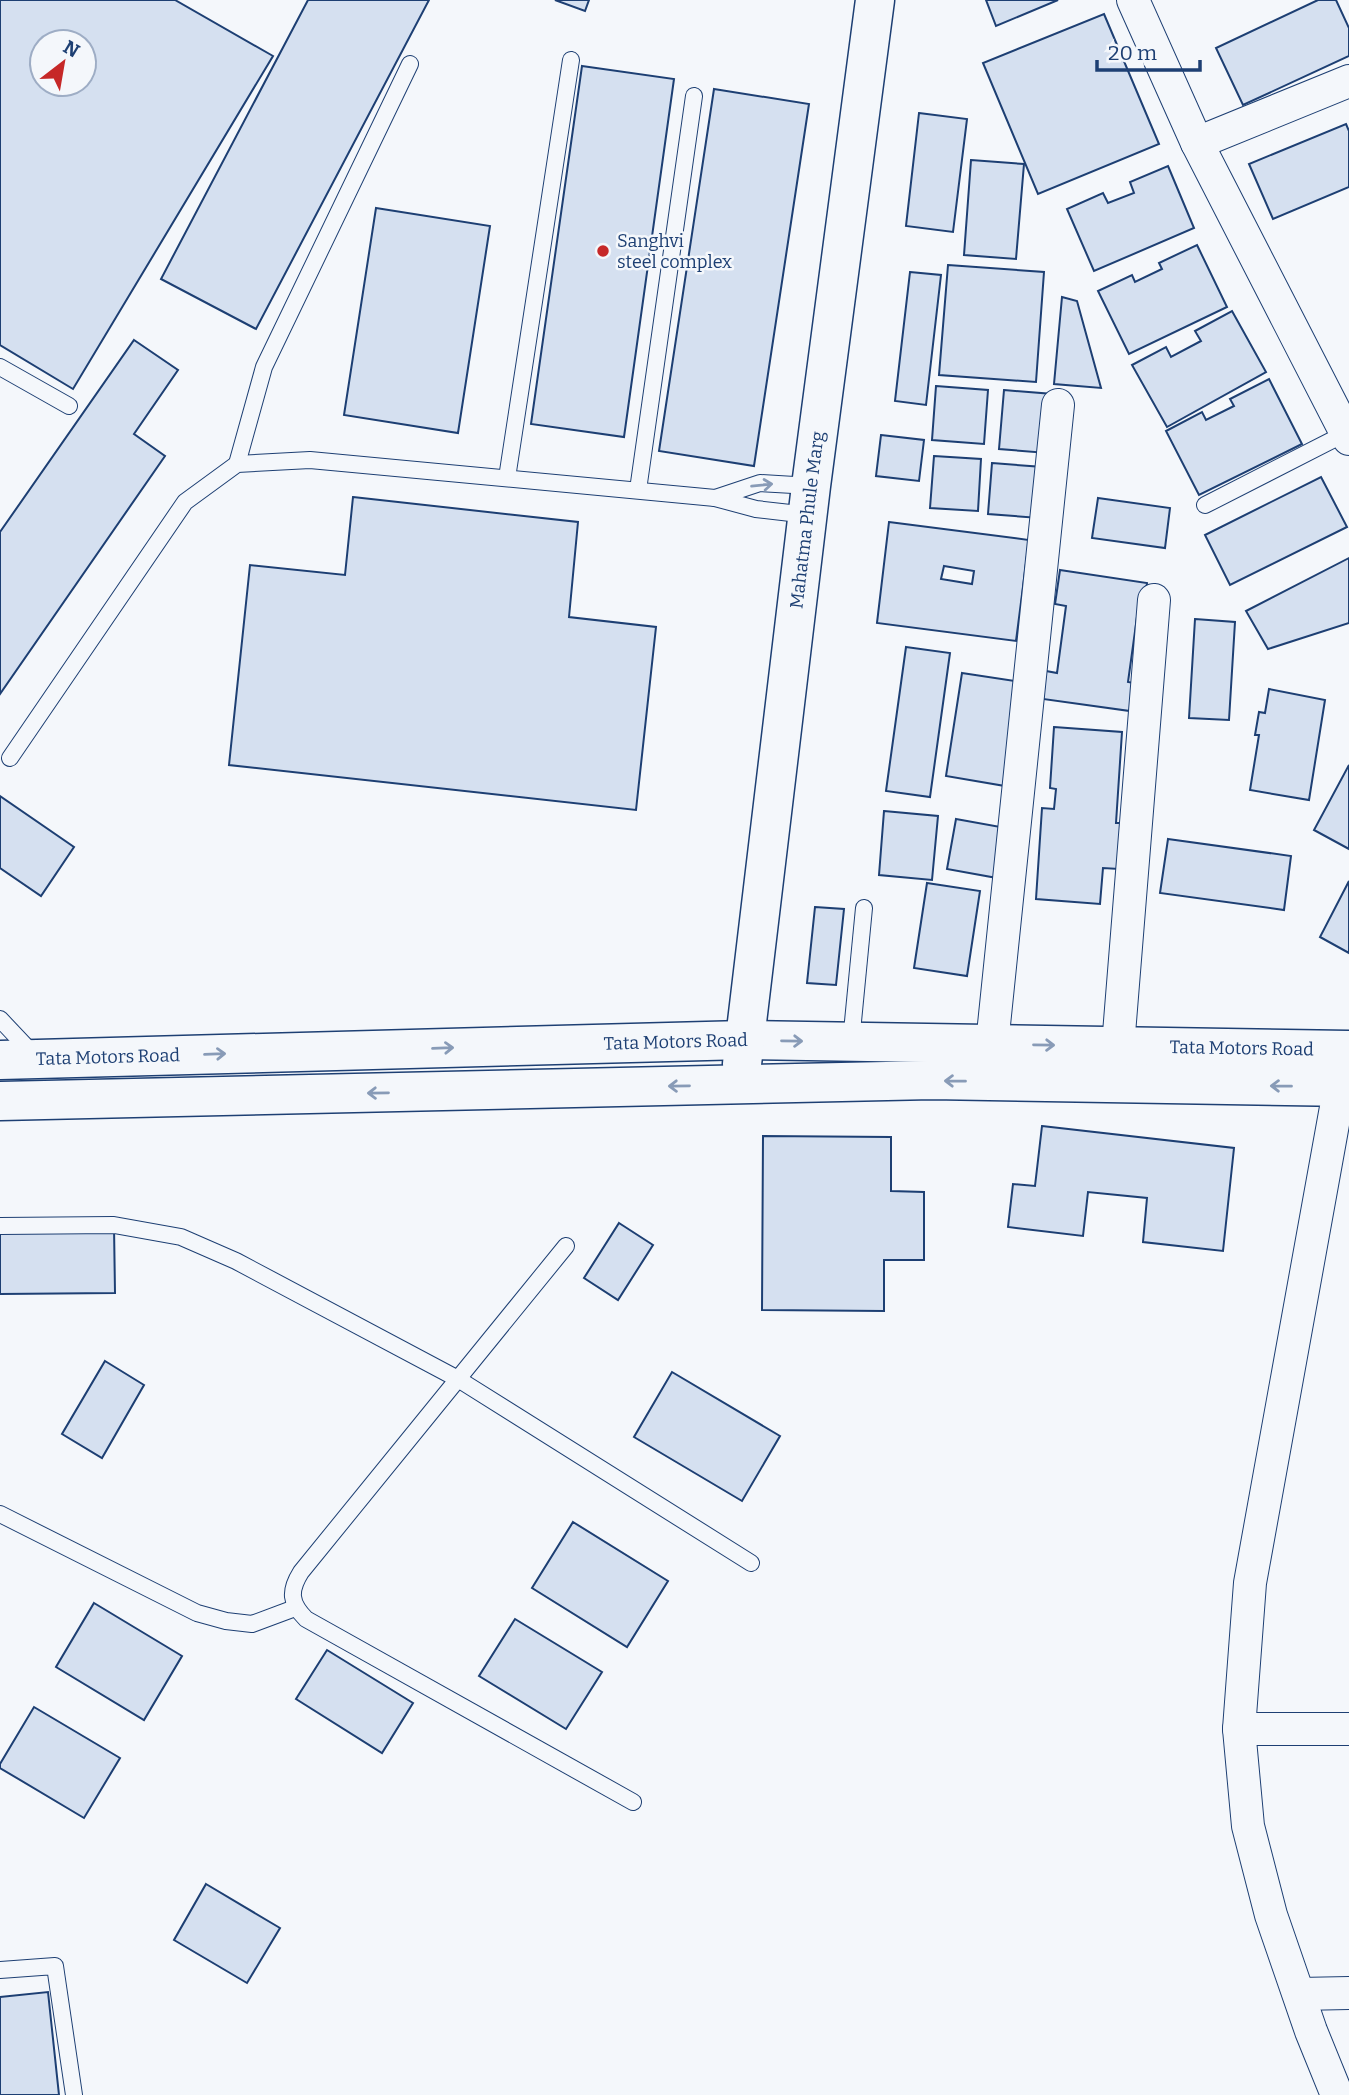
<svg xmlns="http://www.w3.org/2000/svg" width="1349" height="2095" font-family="Bitter,serif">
<rect width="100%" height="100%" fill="#f4f7fb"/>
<!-- building -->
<g fill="#d5e0f0" stroke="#1d3f73" stroke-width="2" fill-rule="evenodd">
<path d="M0 0H175L273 56 73 389 0 345ZM42 42H84V84H42Z"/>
<path d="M308 0H429L256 329 161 279Z"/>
<path d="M555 0H589L585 11Z"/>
<path d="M986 0H1058L996 26Z"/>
<path d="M1318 0H1336L1349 28V56L1243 105 1216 48Z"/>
<path d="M1104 14 1159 144 1038 194 983 63Z"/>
<path d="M582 66 674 79 624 437 531 424Z"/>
<path d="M714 89 809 104 754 466 659 451Z"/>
<path d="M919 113 967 119 953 232 906 226Z"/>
<path d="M1346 124 1349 131V187L1273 219 1249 164Z"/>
<path d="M971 160 1024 164 1016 259 964 255Z"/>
<path d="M1168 166 1194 228 1094 271 1067 209 1103 193 1108 203 1134 193 1130 182Z"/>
<path d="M376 208 490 226 458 433 344 415Z"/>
<path d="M1197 245 1227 307 1129 354 1098 291 1132 275 1135 282 1162 269 1159 263Z"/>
<path d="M948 265 1044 272 1036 382 939 375Z"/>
<path d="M910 272 941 275 926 405 895 401Z"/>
<path d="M1062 297 1077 301 1101 388 1054 384Z"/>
<path d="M1232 311 1266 372 1167 427 1132 365 1166 347 1171 357 1201 341 1195 331Z"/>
<path d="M134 340 178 370 134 434 165 456 0 694V532Z"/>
<path d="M1269 379 1302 444 1199 495 1166 431 1202 412 1206 420 1234 406 1230 399Z"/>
<path d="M936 386 988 390 984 444 932 440Z"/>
<path d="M1004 390 1053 394 1047 453 999 449Z"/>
<path d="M881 435 924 440 919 481 876 476Z"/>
<path d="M934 456 981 459 978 511 930 508Z"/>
<path d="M992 463 1043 467 1039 518 988 514Z"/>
<path d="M1321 477 1347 527 1230 585 1205 535Z"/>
<path d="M353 497 578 522 569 617 656 627 636 810 229 765 250 565 345 575Z"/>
<path d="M1098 498 1170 508 1165 548 1092 538Z"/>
<path d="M889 522 1029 540 1016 641 877 623ZM944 566 974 571 972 584 941 579Z"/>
<path d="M1349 558V623L1268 649 1246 611Z"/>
<path d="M1060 570 1147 583 1143 618 1137 617 1128 682 1134 683 1130 711 1043 699 1046 671 1057 673 1066 606 1055 604Z"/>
<path d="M1195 619 1235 622 1229 720 1189 718Z"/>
<path d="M906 647 950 653 930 797 886 791Z"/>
<path d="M962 673 1021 682 1005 786 946 776Z"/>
<path d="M1269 689 1325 700 1309 800 1250 790 1259 735H1255L1259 712 1265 713Z"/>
<path d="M1054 727 1122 732 1116 823H1122L1119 869 1103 868 1100 904 1036 899 1042 808 1054 809 1056 789 1050 788Z"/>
<path d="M1349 765V849L1314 830Z"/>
<path d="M0 796 74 847 41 896 0 868Z"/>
<path d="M884 811 938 816 932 880 879 875Z"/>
<path d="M956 819 1006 828 997 878 947 869Z"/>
<path d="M1168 839 1291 856 1284 910 1160 893Z"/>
<path d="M1349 881V953L1320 937Z"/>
<path d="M927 883 980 891 967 976 914 968Z"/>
<path d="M815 907 844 909 836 985 807 983Z"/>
<path d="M1042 1126 1234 1148 1223 1251 1143 1242 1147 1198 1088 1192 1083 1236 1008 1227 1013 1184 1035 1186Z"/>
<path d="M763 1136 891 1137V1191L924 1192V1260H884V1311L762 1310Z"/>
<path d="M619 1223 653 1245 618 1300 584 1278Z"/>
<path d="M114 1226 115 1293 0 1294V1228Z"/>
<path d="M105 1361 144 1385 102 1458 62 1434Z"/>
<path d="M672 1372 780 1436 742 1501 634 1437Z"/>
<path d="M573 1522 668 1581 627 1647 532 1588Z"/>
<path d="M94 1603 182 1656 144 1720 56 1667Z"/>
<path d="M515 1619 602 1672 566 1729 479 1676Z"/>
<path d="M327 1650 413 1703 382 1753 296 1699Z"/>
<path d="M34 1707 120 1758 84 1818 0 1768V1764Z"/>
<path d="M206 1884 280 1928 247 1983 174 1940Z"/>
<path d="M48 1992 59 2095H0V1997Z"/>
</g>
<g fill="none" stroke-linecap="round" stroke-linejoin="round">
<!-- lane casing -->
<g stroke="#1d3f73" stroke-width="18">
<g id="lane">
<path d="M0 367 69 406"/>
<path d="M237 464 264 367 410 64"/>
<path d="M507 478 571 60"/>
<path d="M638 490 694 96"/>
<path d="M715 498 760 483 811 486"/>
<path d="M1205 505 1346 433"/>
<path d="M10 758 185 502 237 464 310 460 715 498 756 509 808 515"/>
<path d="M0 1019 33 1054"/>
<path d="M851 1042 864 908"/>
<path d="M0 1226 114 1225 181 1237 236 1261 458 1379 751 1563"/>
<path d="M566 1246 301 1572C289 1591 290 1603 306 1619L633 1802"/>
<path d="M0 1514 197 1613 226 1621 252 1624 295 1608"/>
<path d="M0 1970 55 1966 74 2095"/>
</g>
</g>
<!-- street casing -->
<g stroke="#1d3f73" stroke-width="34">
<g id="street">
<path d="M1133 0 1197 143 1349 439"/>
<path d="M1197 143 1349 81"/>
<path d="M992 1044 1058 405"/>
<path d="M1118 1046 1154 600"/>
<path d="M1239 1729H1349"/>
<path d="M1299 1994 1349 1993"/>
<path d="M1337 2095 1311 2031 1271 1915 1248 1826 1239 1729 1250 1583 1344 1063"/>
</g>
</g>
<!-- secondary casing -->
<g stroke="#1d3f73" stroke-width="41">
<g id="secondary">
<path id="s1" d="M0 1060 744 1040 1349 1050"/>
<path id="s2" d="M742 1064 811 486 875 0"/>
<path d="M0 1101 932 1080 1349 1087"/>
</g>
</g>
<!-- lane -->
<use href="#lane" stroke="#f4f7fb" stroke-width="16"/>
<!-- street -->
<use href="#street" stroke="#f4f7fb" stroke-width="32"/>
<!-- secondary -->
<use href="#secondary" stroke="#f4f7fb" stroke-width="38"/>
</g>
<!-- one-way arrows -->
<defs><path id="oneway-shaft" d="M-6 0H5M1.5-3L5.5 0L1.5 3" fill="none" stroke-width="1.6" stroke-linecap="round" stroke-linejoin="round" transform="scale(1.75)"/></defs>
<g stroke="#889bb7">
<use href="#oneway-shaft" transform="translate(762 485) rotate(-6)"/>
<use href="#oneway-shaft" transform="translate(792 1041) rotate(1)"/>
<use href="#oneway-shaft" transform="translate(1044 1045) rotate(1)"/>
<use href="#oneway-shaft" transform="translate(443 1048) rotate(-2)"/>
<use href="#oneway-shaft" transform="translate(215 1054) rotate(-2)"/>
<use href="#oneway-shaft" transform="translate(955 1081) rotate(-179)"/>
<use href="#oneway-shaft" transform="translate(679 1086) rotate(179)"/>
<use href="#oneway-shaft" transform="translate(1281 1086) rotate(-179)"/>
<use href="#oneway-shaft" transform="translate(378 1093) rotate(179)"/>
</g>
<!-- markers -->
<circle fill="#c62828" stroke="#f4f7fb" stroke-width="2.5" cx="603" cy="251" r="7"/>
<g text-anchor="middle" stroke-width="5" stroke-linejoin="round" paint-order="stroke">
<!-- poi labels -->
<g font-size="18" fill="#1d3f73" stroke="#f4f7fb" text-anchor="start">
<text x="617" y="247">Sanghvi<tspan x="617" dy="21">steel complex</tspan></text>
</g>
<!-- street labels -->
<g font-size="18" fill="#1d3f73" stroke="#f4f7fb">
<text dy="6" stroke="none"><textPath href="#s2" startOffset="548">Mahatma Phule Marg</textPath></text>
<text dy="6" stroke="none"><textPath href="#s1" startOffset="676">Tata Motors Road</textPath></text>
<text dy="6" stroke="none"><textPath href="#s1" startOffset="1242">Tata Motors Road</textPath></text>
<text dy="6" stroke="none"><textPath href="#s1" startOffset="108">Tata Motors Road</textPath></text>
</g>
</g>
<!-- north arrow -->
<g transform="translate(63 63) rotate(31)"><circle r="33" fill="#f4f7fb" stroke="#9eadc5" stroke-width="2"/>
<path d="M0-5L12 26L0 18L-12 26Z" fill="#c62828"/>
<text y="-10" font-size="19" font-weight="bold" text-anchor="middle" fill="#1d3f73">N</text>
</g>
<!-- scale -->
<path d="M1097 60v10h103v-10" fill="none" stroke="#1d3f73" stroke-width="3.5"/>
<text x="1108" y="60" font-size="21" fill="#1d3f73" stroke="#f4f7fb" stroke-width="5" paint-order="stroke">20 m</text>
</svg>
